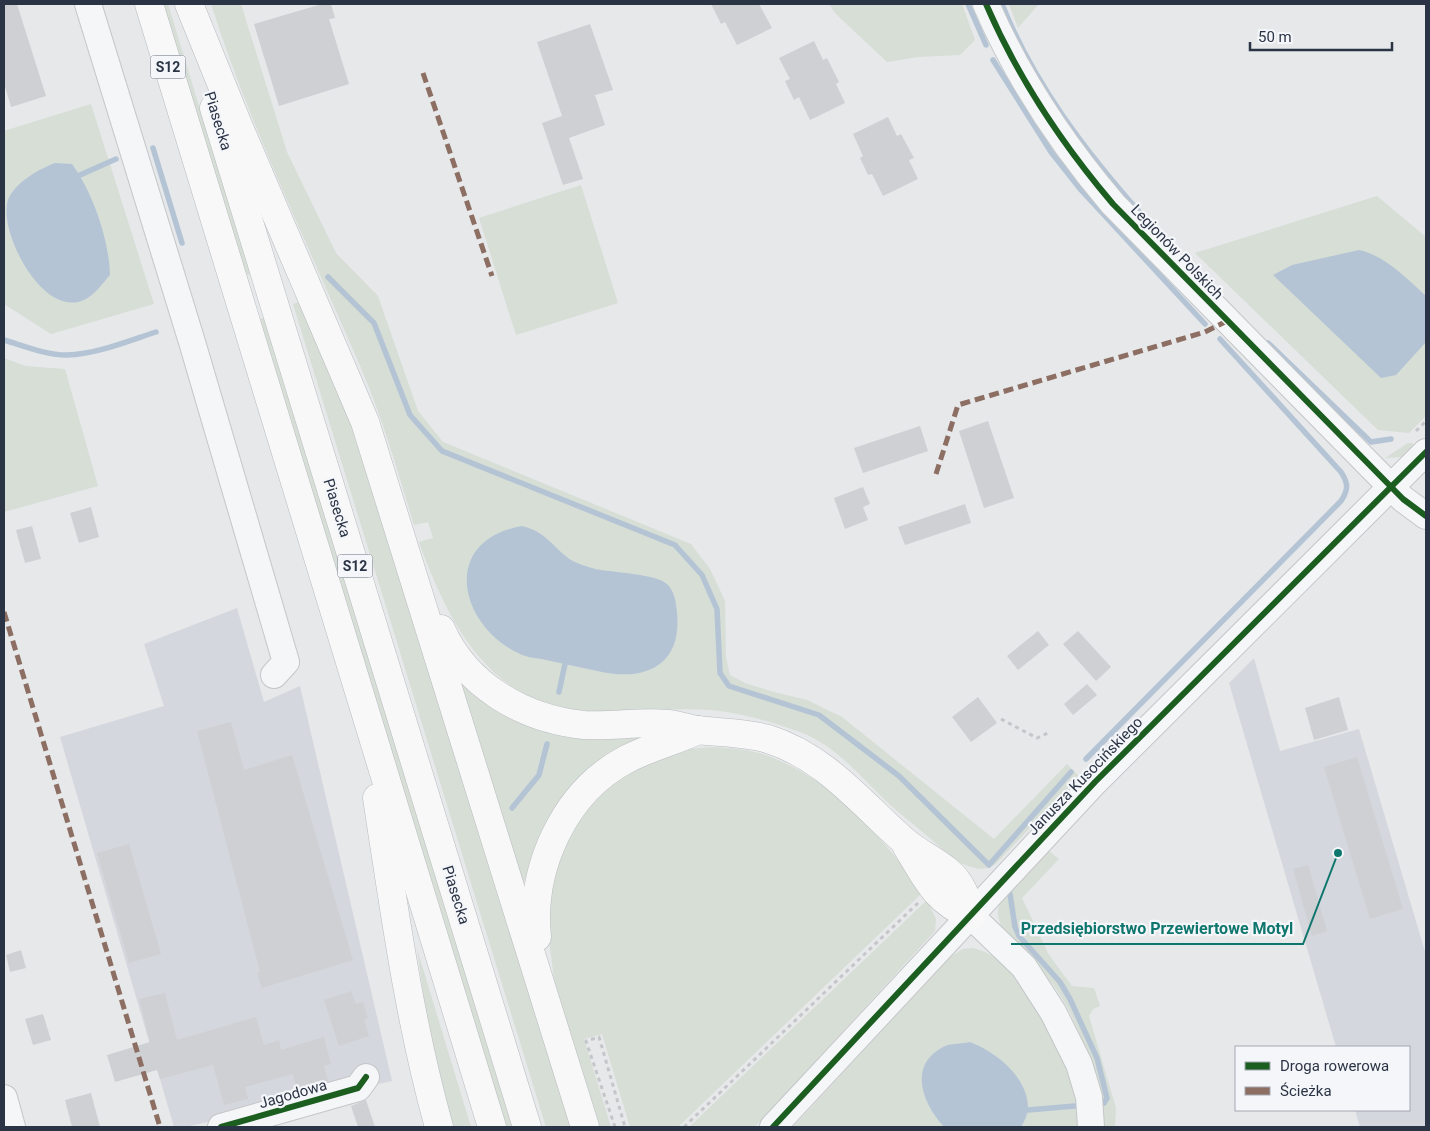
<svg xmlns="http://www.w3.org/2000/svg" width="1430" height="1131" font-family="Roboto,sans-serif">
<rect width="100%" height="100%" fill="#e6e8ea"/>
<!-- built -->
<g fill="#d4d7dd">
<path d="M237 608 264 702 300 686 392 1081 185 1127H174L60 737 164 706 144 644Z"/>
<path d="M1254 658 1280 751 1359 729 1426 955V1127H1360L1355 1110H1409V1047H1336L1229 683Z"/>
</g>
<!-- green -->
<g fill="#d6ded6">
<path d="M162 4H168L250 274 245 275Z"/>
<path d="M211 4H241L287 152 336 253 378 296 418 411 443 442 691 544 710 569 725 601 726 657 730 675 745 683 774 692 807 700 842 717 994 839 1067 764 1079 776 996 864C989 868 983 870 975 868 958 865 944 850 931 839 916 826 900 814 885 800 859 775 835 745 800 732 770 722 741 712 709 710 666 707 623 714 581 711 487 702 447 619 419 542L433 538 428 522 414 525C398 472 383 419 361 368 309 247 251 129 211 4Z"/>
<path d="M829 4H962L975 40 960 55 918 57 887 62 835 13Z"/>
<path d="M1009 4H1039L1018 28Z"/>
<path d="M91 104 154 304 51 334 4 304V131Z"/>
<path d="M581 185 618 303 516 335 479 218Z"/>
<path d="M1377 196 1426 237V416L1409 433 1378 430 1195 253Z"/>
<path d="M302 301 348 415 433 671 572 1127H546L293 304Z"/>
<path d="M265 317 512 1127H503L258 320Z"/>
<path d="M4 358 25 366 65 369 98 486 4 512Z"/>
<path d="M1408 443H1412L1416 447 1401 457 1385 458Z"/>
<path d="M460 683 485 701 645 737C624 750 599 762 580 778 550 804 537 845 524 882H520Z"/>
<path d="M713 747C729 748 744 749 759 753 825 772 885 838 922 893L678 1127H630L602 1034 584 1039 611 1127H595L554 979 545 909 566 839 589 805 631 769 686 749Z"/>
<path d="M1049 851 1059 859 1022 898 1049 955 1072 986 1094 988 1100 1006 1093 1009 1089 1016 1116 1108 1115 1127H1102C1097 1078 1084 1031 1056 989 1041 967 1020 948 1002 929 1000 923 997 915 998 910 1000 894 1037 863 1049 851Z"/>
<path d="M927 900 936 919 935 931 755 1127H689Z"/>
<path d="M973 948C1030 960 1077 1074 1079 1127H793L950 957 963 949Z"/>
<path d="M417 949 471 1127H450L426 1013Z"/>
</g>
<!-- water -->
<g fill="#b4c4d5">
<path d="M55 163 72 164C93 193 109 239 110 275 103 283 95 294 86 299 45 321 1 237 7 204 10 185 39 169 55 163Z"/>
<path d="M1359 250C1386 256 1406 278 1426 296V342L1396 375 1381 378 1273 275 1292 265Z"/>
<path d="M522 526C547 532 552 547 571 560 576 563 585 566 592 568 609 573 658 573 668 585 675 593 676 603 677 613 682 664 647 681 602 672 583 668 565 664 546 660 538 658 528 658 520 654 459 626 439 541 522 526Z"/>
<path d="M970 1042C996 1052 1028 1077 1028 1108 1028 1114 1024 1122 1021 1127H944C923 1104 907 1066 943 1047 950 1043 962 1044 970 1042Z"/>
</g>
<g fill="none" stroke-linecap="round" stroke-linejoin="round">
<!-- stream -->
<g stroke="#b4c4d5" stroke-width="5.5">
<path d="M968 4 986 45"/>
<path d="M1002 4C1033 83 1086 152 1142 215"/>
<path d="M993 60 1051 152 1081 190 1205 324"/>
<path d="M153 148 182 243"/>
<path d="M80 175 116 159"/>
<path d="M328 277 374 323 410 415 442 451 675 545 702 575 717 609 720 673 729 686 819 715 899 776 989 865 1071 772"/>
<path d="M4 340C24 346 46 355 67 355 97 354 128 341 156 332"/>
<path d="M1268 343 1371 442 1391 439"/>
<path d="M559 692 565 664"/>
<path d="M1086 759 1341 501C1349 489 1348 483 1341 472L1220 339"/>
<path d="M512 808 539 775 547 744"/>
<path d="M1010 894 1015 927 1019 936 1060 982 1070 999 1097 1058 1107 1098 1104 1103"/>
<path d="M1028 1110 1075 1106"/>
</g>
</g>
<!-- building -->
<g fill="#ced0d3">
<path d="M4 4H17L46 96 11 107 4 83Z"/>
<path d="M322 4H331L335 18 329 19 349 84 279 106 254 24Z"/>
<path d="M711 4H759L772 28 737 45 725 22 721 24Z"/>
<path d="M590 24 613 90 595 95 605 125 569 138 583 179 563 185 542 123 562 116 537 42Z"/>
<path d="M814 41 823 60 827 58 839 82 836 84 845 103 810 120 799 97 794 100 785 81 790 79 779 58Z"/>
<path d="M888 117 897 136 901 134 914 158 909 160 918 179 883 196 872 174 868 175 860 158 863 156 853 134Z"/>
<path d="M988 421 1014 498 984 508 959 431Z"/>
<path d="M920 426 928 451 863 473 854 448Z"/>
<path d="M863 487 870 504 863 507 868 520 845 529 834 498Z"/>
<path d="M965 504 971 523 905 545 898 527Z"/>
<path d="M91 507 99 537 79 543 70 513Z"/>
<path d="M32 526 41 559 25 563 16 530Z"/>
<path d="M1038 631 1049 645 1018 670 1007 656Z"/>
<path d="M1078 631 1111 667 1096 681 1063 644Z"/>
<path d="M1087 684 1097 695 1073 715 1064 704Z"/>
<path d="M978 697 997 723 971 742 952 717Z"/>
<path d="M1339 697 1348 730 1314 740 1305 708Z"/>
<path d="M231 722 244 770 292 755 353 960 262 988 257 973 260 972 197 731Z"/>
<path d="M1357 757 1403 909 1370 919 1324 767Z"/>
<path d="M129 844 161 954 129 963 97 853Z"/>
<path d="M1308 865 1327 931 1312 936 1293 869Z"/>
<path d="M21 950 26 968 10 972 6 955Z"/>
<path d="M351 991 356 1004 363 1002 368 1018 364 1019 369 1036 339 1046 324 1000Z"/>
<path d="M165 993 177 1040 256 1017 264 1045 279 1040 281 1050 324 1037 331 1064 324 1066 328 1081 297 1090 293 1074 245 1087 248 1099 224 1105 213 1065 160 1079 157 1070 115 1082 107 1055 150 1042 139 999Z"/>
<path d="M43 1014 51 1040 33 1045 25 1019Z"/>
<path d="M91 1093 100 1127H72L65 1100Z"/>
<path d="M366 1100 375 1127H358L351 1106Z"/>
</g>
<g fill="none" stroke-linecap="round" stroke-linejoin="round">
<!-- minor casing -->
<g stroke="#c4c6c8" stroke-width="28">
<g id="minor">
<path d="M88 4 192 342 286 662 274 675"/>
<path d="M986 4C1018 78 1061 143 1113 204L1403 499 1426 516"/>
<path d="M971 916 1024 967 1053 1012 1079 1064 1089 1097 1091 1127"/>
<path d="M4 1098 12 1127"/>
<path d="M221 1127 358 1088 366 1077"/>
<path d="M773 1127 1095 782 1426 452"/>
</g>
</g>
<!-- highway casing -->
<g stroke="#b8bbbf" stroke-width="29">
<g id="highway">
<path d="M149 4 492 1127"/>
<path d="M189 4 238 125 365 422 585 1127"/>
<path d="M214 108 527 1127"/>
<path d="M441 629C466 686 524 719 584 725 612 727 640 721 668 724 677 725 687 728 697 730 721 733 744 732 768 739 825 757 860 802 903 840 923 858 951 865 963 891 967 898 968 908 971 916"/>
<path d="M377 798C394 908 409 1020 439 1127"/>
<path d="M907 847C927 879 934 900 971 916"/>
<path d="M537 937C530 868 564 792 627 759 650 747 675 741 698 730"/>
</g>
</g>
<!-- path -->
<g stroke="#c5c6ca" stroke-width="3" stroke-dasharray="4 4" stroke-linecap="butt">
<path d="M1416 431 1426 421"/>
<path d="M1001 719 1037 738 1050 732"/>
<path d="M615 1127 586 1041 599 1037 625 1127"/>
<path d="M684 1127 918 903"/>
</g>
<!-- minor -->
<use href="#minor" stroke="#f5f6f7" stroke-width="26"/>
<!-- highway -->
<use href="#highway" stroke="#f8f8f8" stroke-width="28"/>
<!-- quiet -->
<g stroke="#8d6e63" stroke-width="5" stroke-dasharray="10 5" stroke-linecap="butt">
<path d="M423 73 492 276"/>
<path d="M936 474 958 405 1205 332 1227 321"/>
<path d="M4 612 160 1127"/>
</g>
<!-- cycleway casing -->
<g stroke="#f4f6f9" stroke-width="9">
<g id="cycleway">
<path d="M986 4C1018 78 1061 143 1113 204L1403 499 1426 516"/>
<path d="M221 1127 358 1088 366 1077"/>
<path d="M773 1127 1095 782 1426 452"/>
</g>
</g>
<!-- cycleway -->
<use href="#cycleway" stroke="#1b5e20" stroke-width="6"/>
</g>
<g text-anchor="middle" stroke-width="4.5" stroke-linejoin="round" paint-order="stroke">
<!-- shield labels -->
<g fill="#f4f6f9" stroke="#676e7b" stroke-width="1">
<rect x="150.5" y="55.5" width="35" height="23" rx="4"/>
<rect x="337.5" y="554.5" width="35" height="23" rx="4"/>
</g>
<g font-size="14" font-weight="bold" fill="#2b3445">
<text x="168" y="72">S12</text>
<text x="355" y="571">S12</text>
</g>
<!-- street labels -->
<g font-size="15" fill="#2b3445" stroke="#f4f6f9">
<text transform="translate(218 121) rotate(73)" y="5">Piasecka</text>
<text transform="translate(1177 252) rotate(46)" y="5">Legionów Polskich</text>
<text transform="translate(337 508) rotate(73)" y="5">Piasecka</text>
<text transform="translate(1085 776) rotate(-46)" y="5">Janusza Kusocińskiego</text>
<text transform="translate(456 895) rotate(73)" y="5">Piasecka</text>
<text transform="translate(293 1094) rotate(-16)" y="5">Jagodowa</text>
</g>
</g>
<!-- callouts -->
<path fill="none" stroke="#0f766e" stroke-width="2" d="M1338 853L1303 944H1011"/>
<circle fill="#0f766e" stroke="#f4f6f9" stroke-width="2" cx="1338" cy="853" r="5"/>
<g font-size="16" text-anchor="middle" font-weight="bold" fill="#0f766e" stroke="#f4f6f9" stroke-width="4.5" stroke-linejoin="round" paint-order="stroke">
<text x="1157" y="934">Przedsiębiorstwo Przewiertowe Motyl</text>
</g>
<!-- border -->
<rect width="1430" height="1131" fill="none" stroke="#2b3445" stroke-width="10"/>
<!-- legend -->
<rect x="1235" y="1046" width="175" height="65" fill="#f4f6f9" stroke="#a4a8b1"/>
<rect x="1245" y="1062" width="25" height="8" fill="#1b5e20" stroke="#a4a8b1"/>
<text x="1280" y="1071" font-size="15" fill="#2b3445">Droga rowerowa</text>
<rect x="1245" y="1087" width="25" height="8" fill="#8d6e63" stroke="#a4a8b1"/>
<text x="1280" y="1096" font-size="15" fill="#2b3445">Ścieżka</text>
<!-- scale -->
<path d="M1250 42v8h142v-8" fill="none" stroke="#2b3445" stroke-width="2.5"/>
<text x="1258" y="42" font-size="15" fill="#2b3445" stroke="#f4f6f9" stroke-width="4" paint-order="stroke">50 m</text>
</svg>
